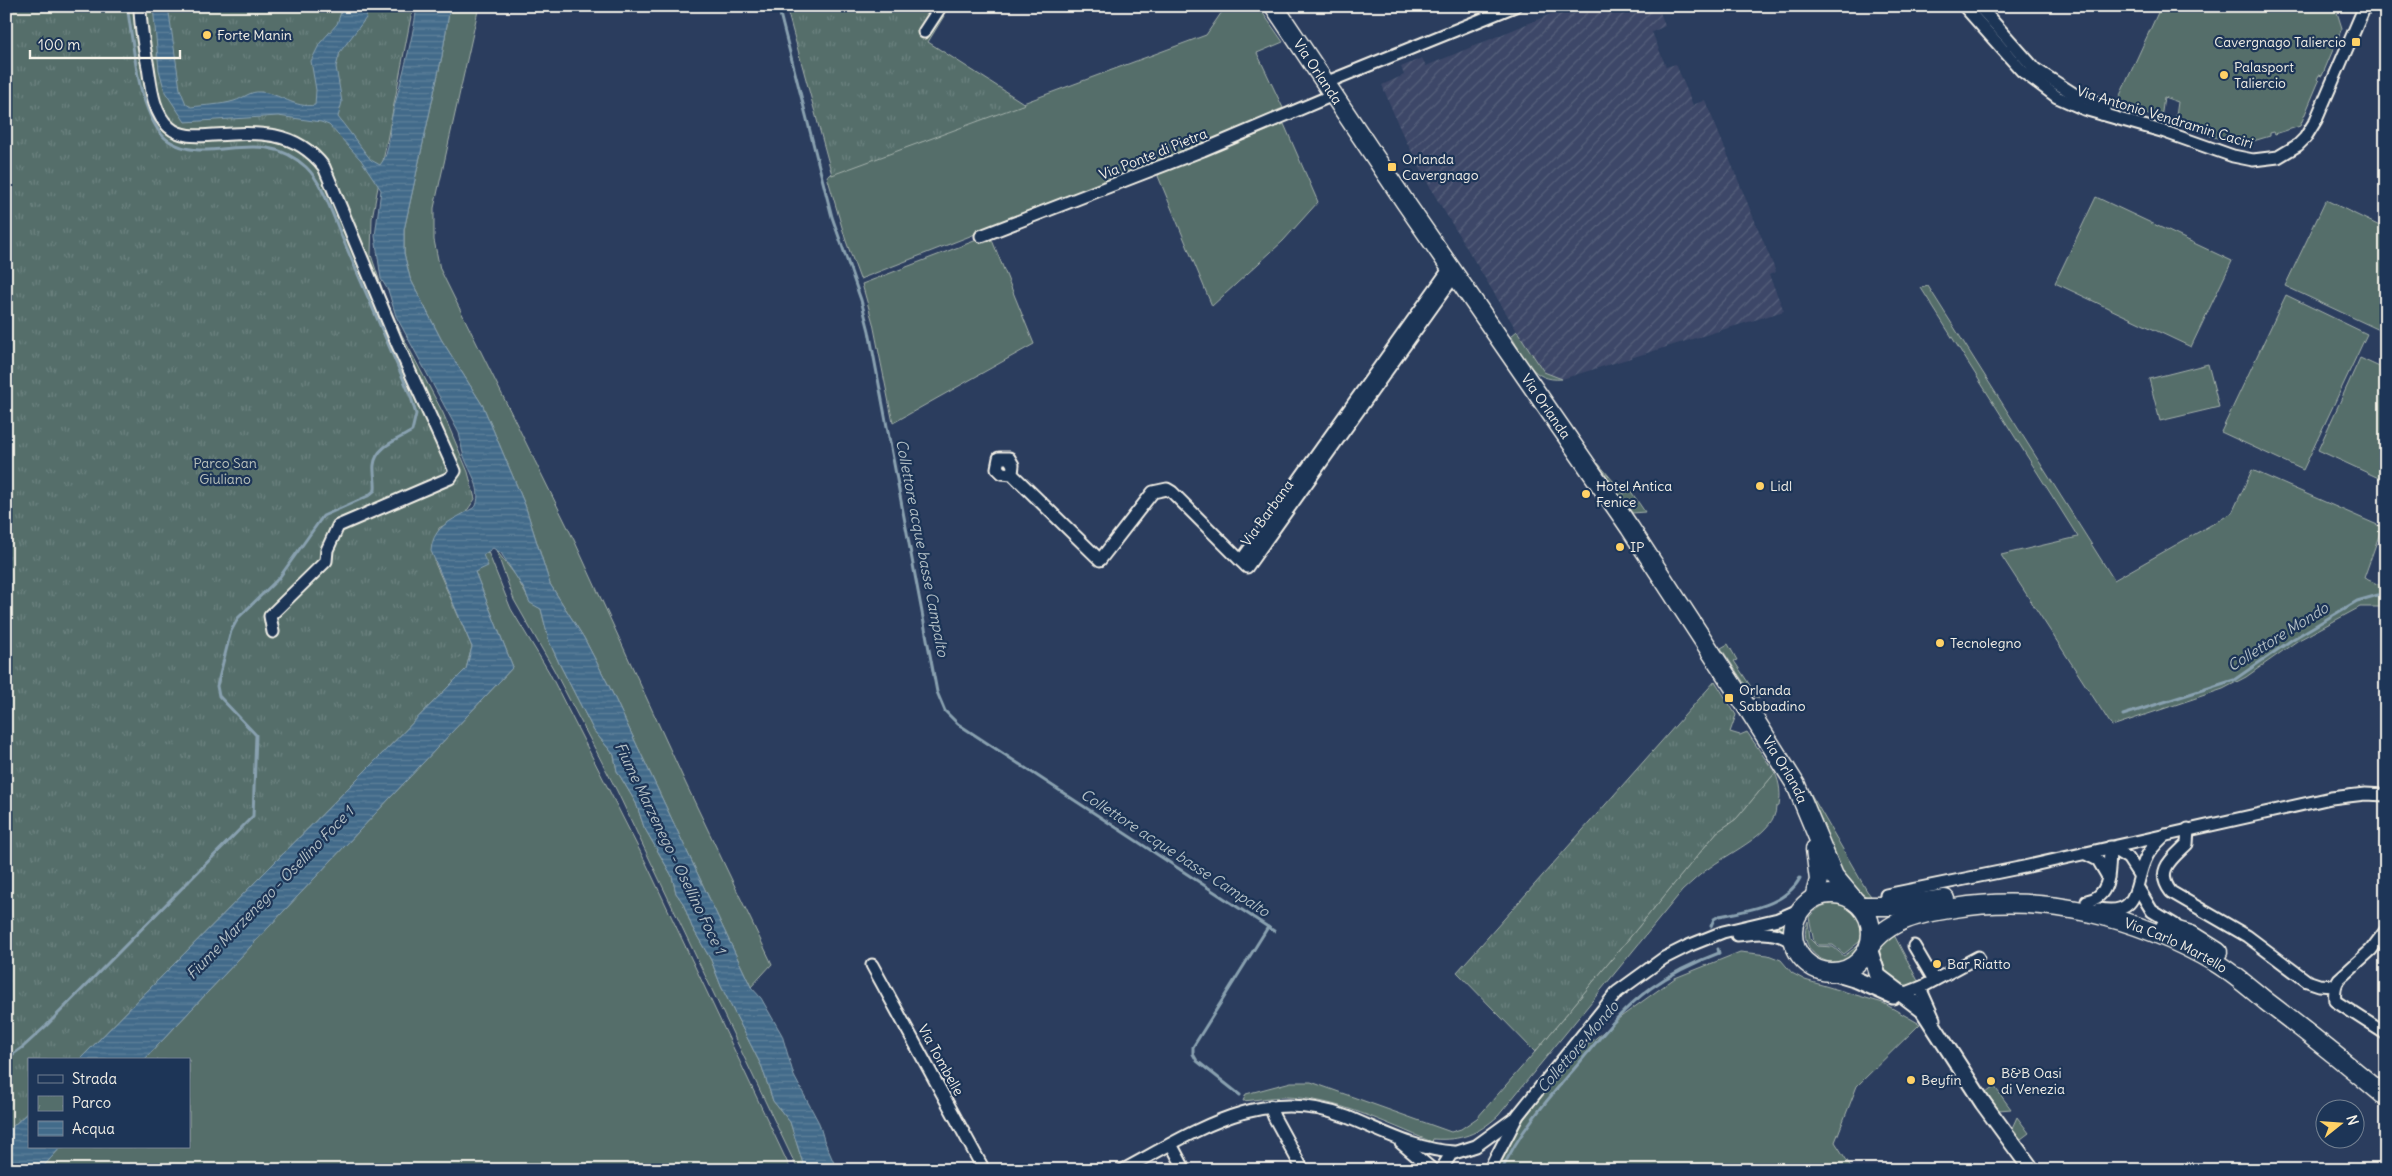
<svg xmlns="http://www.w3.org/2000/svg" width="2392" height="1176" font-family="Delius,sans-serif">
<defs>
<pattern id="industrial-furrows" width="10" height="10" patternUnits="userSpaceOnUse" patternTransform="scale(1.25)"><rect width="10" height="10" fill="#3c4767"/><path d="M-1 1l2-2M0 10L10 0M9 11l2-2" fill="none" stroke="#59627d"/></pattern>
<pattern id="park-tufts" width="24" height="20" patternUnits="userSpaceOnUse" patternTransform="scale(1.25)"><rect width="24" height="20" fill="#546e6b"/><path d="M3 7l-1-3M5 7V3M7 7l1-3M15 17l-1-3M17 17v-4M19 17l1-3" fill="none" stroke="#6d8380"/></pattern>
<pattern id="water-rules" width="6" height="5" patternUnits="userSpaceOnUse" patternTransform="scale(1.25)"><rect width="6" height="5" fill="#426b8a"/><path d="M0 2.5h6" fill="none" stroke="#5e819a"/></pattern>
</defs>
<rect width="100%" height="100%" fill="#2b3d5e"/>
<filter id="ink" filterUnits="userSpaceOnUse"><feTurbulence type="fractalNoise" baseFrequency=".02" numOctaves="2"/><feDisplacementMap in="SourceGraphic" scale="10" xChannelSelector="R" yChannelSelector="G"/><feConvolveMatrix kernelMatrix="1 2 1 2 8 2 1 2 1" color-interpolation-filters="sRGB"/></filter>
<g filter="url(#ink)">
<!-- industrial -->
<path fill="url(#industrial-furrows)" d="M1570 6H1658L1665 26 1652 32 1666 67 1676 64 1693 105 1705 100 1776 272 1769 275 1784 311 1562 379 1544 372 1517 331 1432 191 1400 129 1382 85 1404 75 1401 67 1422 58 1426 66Z"/>
<!-- grass -->
<g fill="#546e6b" stroke="#a4b0aa">
<path d="M450 6H479L434 208V240L440 269 575 542 686 784 772 964 751 987 609 686 584 638 550 584 525 505 483 406 441 339 410 278 404 253V230L442 56Z"/>
<path d="M1226 6H1258L1283 42 1257 53 1283 108 1273 112 1275 117 860 279 846 241 827 176 1206 35Z"/>
<path d="M2161 6H2335L2342 28 2322 76 2319 75 2317 79 2319 81 2300 126 2275 134 2274 132 2270 133V136L2240 145 2208 135 2209 132 2205 131 2204 133 2175 123 2178 102 2164 97 2161 119 2116 104Z"/>
<path d="M1284 124 1318 202 1283 241 1212 306 1158 176 1159 174Z"/>
<path d="M2096 197 2232 261 2191 347 2055 283Z"/>
<path d="M2326 200 2386 229V333L2285 286Z"/>
<path d="M982 238 984 243 992 240 1034 344 893 423 873 323 862 284Z"/>
<path d="M1928 286 2114 580 2232 513 2252 470 2382 527 2364 578 2386 588V607H2360L2297 641 2246 677 2223 689 2112 726 2001 555 2078 537 1921 288Z"/>
<path d="M2286 295 2367 334 2303 470 2221 432Z"/>
<path d="M1517 331 1544 372 1562 379C1532 382 1525 358 1511 336Z"/>
<path d="M2360 358 2386 370V474L2383 480 2318 450Z"/>
<path d="M2208 364 2219 407 2160 421 2149 379Z"/>
<path d="M1598 463 1624 494 1630 490 1645 512 1632 513Z"/>
<path d="M496 550 516 576 530 602 541 609 549 641 559 663 594 731 614 755 617 771 636 803 644 827 672 876 676 893 683 903 692 927 711 960 721 986 762 1067 773 1101 790 1122 805 1170H798L617 791 554 670 514 600Z"/>
<path d="M488 552 511 609 549 672 646 863 791 1170H40L61 1147H189V1060H144L513 667 475 572 483 555Z"/>
<path d="M1728 644 1737 660 1734 661 1759 699 1752 695 1721 648Z"/>
<path d="M1775 773C1780 783 1781 795 1779 806L1776 807C1776 832 1731 852 1712 866 1701 873 1692 882 1682 891L1498 1116C1478 1134 1461 1141 1433 1139L1432 1142C1386 1123 1336 1098 1285 1097 1271 1097 1256 1100 1243 1101L1246 1094 1291 1082H1311L1451 1132 1461 1129 1477 1118 1535 1052 1717 832 1736 819Z"/>
<path d="M1808 789 1867 891 1875 901 1853 889 1843 880 1822 834Z"/>
<path d="M1837 903C1856 906 1866 920 1864 938L1844 954 1833 945H1819L1814 942 1809 917C1817 908 1825 903 1837 903Z"/>
<path d="M1789 921 1788 933 1777 929 1763 928Z"/>
<path d="M1808 921 1810 939 1817 946 1833 947 1844 956 1862 943C1847 981 1793 958 1808 921Z"/>
<path d="M1892 931 1919 983 1905 989 1884 974C1877 949 1877 951 1892 931Z"/>
<path d="M1740 952 1768 955 1781 960 1792 973 1805 980 1883 1003 1920 1024 1857 1086 1835 1142 1853 1170H1494L1516 1130 1564 1065 1622 1016 1675 978Z"/>
<path d="M1994 1086 2011 1109 1999 1110 1986 1092Z"/>
<path d="M2017 1117 2029 1133 2021 1139 2012 1128Z"/>
</g>
<!-- park -->
<g fill="url(#park-tufts)" stroke="#a4b0aa">
<path d="M6 6H413L372 218 371 255 384 294 402 335 443 413 468 472 475 499 464 515 439 528 435 563 472 647 466 669 79 1060H29V1111L6 1133Z"/>
<path d="M786 6H929L944 16 928 42 1025 104 832 175Z"/>
<path d="M1715 681 1736 715 1730 732 1740 735 1747 732 1775 773 1736 819 1717 832 1535 1052 1457 972Z"/>
</g>
<!-- water -->
<g fill="url(#water-rules)" stroke="#89a1b0">
<path d="M153 6H168L180 89 186 104 191 107C205 105 221 105 234 101 244 98 250 91 260 92 280 93 295 109 315 105L316 90 311 61 320 43 337 24 343 6H368L366 18 340 52 336 67 342 102 338 117 371 160 380 165C391 152 388 135 391 120 400 82 412 45 417 6H450L442 56 404 230V253L410 278 441 339 483 406 525 505 550 584 584 638 609 686 751 987 761 998 782 1035 794 1076 819 1123 824 1140 837 1170H805L790 1122 773 1101 762 1067 721 986 711 960 692 927 683 903 676 893 672 876 644 827 636 803 617 771 614 755 594 731 559 663 549 641 541 609 530 603 524 589 501 553 493 548 483 555 488 566 475 572 513 667 144 1060H79L466 669 472 647 431 551C433 523 456 520 476 506 483 486 468 471 463 453 461 447 461 440 459 433L396 316 388 290 381 279 375 236 381 190 361 160 329 125 321 122 278 116 185 122 165 92 159 70Z"/>
<path d="M29 1111V1147H61L40 1170H6V1133Z"/>
</g>
<g fill="none" stroke-linecap="round" stroke-linejoin="round">
<!-- stream -->
<g stroke="#89a1b0" stroke-width="3">
<path d="M778 6 832 217 861 300 869 331 937 692 945 711 958 724 1274 931"/>
<path d="M2123 715 2234 680 2293 639 2357 601 2378 595H2386"/>
<path d="M1711 926 1714 919 1719 916C1747 911 1786 905 1800 878"/>
<path d="M6 1059 23 1047 46 1026 253 816 256 735 219 696 217 686 231 631 238 618 279 578 323 516 368 496 375 490C376 481 373 473 374 465 376 446 398 440 412 431L416 414 411 397C389 346 367 295 345 244 335 222 324 184 306 167 259 124 208 167 169 141 159 135 152 120 148 110 135 78 133 40 127 6"/>
<path d="M1240 1095 1197 1061 1193 1054V1047L1268 927"/>
<path d="M1502 1170C1520 1129 1551 1096 1580 1062 1602 1035 1623 1008 1651 988 1672 973 1695 962 1719 953L1718 949"/>
</g>
<!-- minor casing -->
<g stroke="#f4f1e8" stroke-width="15">
<g id="minor">
<path d="M140 6C140 26 144 47 148 67 151 86 153 113 169 127 181 138 198 136 213 135 256 132 295 129 324 167L397 343 455 471 450 478 338 526 327 550 326 561 270 616 273 632"/>
<path d="M1964 6 2022 71 2057 97 2084 109 2165 132 2233 156 2253 160 2278 157 2298 145 2305 138 2316 120 2365 6"/>
<path d="M1979 6 2035 69 2074 94 2106 106 2102 114"/>
<path d="M924 32 941 6"/>
<path d="M1325 83 1515 6"/>
<path d="M981 236 1203 150 1333 95"/>
<path d="M1012 474 1002 473 997 468 999 458H1009L1013 465 1012 474 1100 560 1153 492 1167 489 1172 492 1247 567 1455 275"/>
<path d="M1241 561 1450 268"/>
<path d="M2188 829 2187 844C2173 858 2154 870 2171 892L2247 936 2307 981 2319 985 2335 986"/>
<path d="M2084 853 2098 860 2108 877"/>
<path d="M2138 888 2152 911 2175 925"/>
<path d="M1886 895 2024 867 2331 798 2365 794 2386 795"/>
<path d="M2087 901C2112 897 2109 867 2110 847L2128 858 2139 875"/>
<path d="M2099 909C2143 917 2133 881 2147 856 2151 848 2159 841 2165 835"/>
<path d="M2386 930 2371 950 2339 979C2334 986 2334 993 2335 1001L2386 1034"/>
<path d="M1737 935C1759 933 1776 929 1794 944"/>
<path d="M1914 946 1934 980"/>
<path d="M872 965 984 1170"/>
<path d="M1922 987 1978 957"/>
<path d="M1900 993 1909 992 1922 987 1921 990 1934 1019"/>
<path d="M1270 1106 1274 1117 1303 1170"/>
<path d="M1401 1143 1433 1170"/>
<path d="M1171 1144 1185 1170"/>
<path d="M1492 1165 1518 1115 1617 992 1664 958 1688 946 1723 932 1778 919 1801 909"/>
<path d="M1123 1170C1196 1131 1262 1084 1347 1117 1382 1131 1416 1150 1454 1152"/>
<path d="M1441 1170 1451 1154 1476 1146 1513 1119"/>
</g>
</g>
<!-- secondary casing -->
<g stroke="#f4f1e8" stroke-width="19">
<g id="secondary">
<path d="M1869 948 1878 976 1923 1010 1983 1103 2032 1170"/>
<path d="M1834 973 1857 980 1893 996"/>
</g>
</g>
<!-- primary casing -->
<g stroke="#f4f1e8" stroke-width="21">
<g id="primary">
<path id="s1" d="M1274 6 1405 202 1630 528 1750 712 1796 785 1834 876 1855 901"/>
<circle cx="1832" cy="933" r="39"/>
<path d="M1814 898 1819 880 1815 849"/>
<path d="M1861 906H1892L1945 899"/>
<path d="M2165 927 2191 935 2218 952"/>
<path id="s2" d="M1869 948C1887 919 1923 913 1955 908 2045 893 2137 917 2216 963 2234 974 2251 989 2267 1002 2308 1033 2347 1064 2386 1097"/>
</g>
</g>
<!-- minor -->
<use href="#minor" stroke="#1d3557" stroke-width="11"/>
<!-- secondary -->
<use href="#secondary" stroke="#1d3557" stroke-width="15"/>
<!-- primary -->
<use href="#primary" stroke="#1d3557" stroke-width="18"/>
</g>
</g>
<!-- markers -->
<g fill="#ffd166" stroke="#1d3557" stroke-width="2">
<circle cx="207" cy="35" r="5"/>
<rect x="2351" y="37" width="10" height="10" rx="2.5"/>
<circle cx="2224" cy="75" r="5"/>
<rect x="1387" y="162" width="10" height="10" rx="2.5"/>
<circle cx="1760" cy="486" r="5"/>
<circle cx="1586" cy="494" r="5"/>
<circle cx="1620" cy="547" r="5"/>
<circle cx="1940" cy="643" r="5"/>
<rect x="1724" y="693" width="10" height="10" rx="2.5"/>
<circle cx="1937" cy="964" r="5"/>
<circle cx="1911" cy="1080" r="5"/>
<circle cx="1991" cy="1081" r="5"/>
</g>
<g text-anchor="middle" stroke-width="4.5" stroke-linejoin="round" paint-order="stroke">
<!-- poi labels -->
<g font-size="14" fill="#f4f1e8" stroke="#1d3557" text-anchor="start">
<text x="217" y="40">Forte Manin</text>
<text x="2346" y="47" text-anchor="end">Cavergnago Taliercio</text>
<text x="2234" y="72">Palasport<tspan x="2234" dy="16">Taliercio</tspan></text>
<text x="1402" y="164">Orlanda<tspan x="1402" dy="16">Cavergnago</tspan></text>
<text x="1596" y="491">Hotel Antica<tspan x="1596" dy="16">Fenice</tspan></text>
<text x="1770" y="491">Lidl</text>
<text x="1630" y="552">IP</text>
<text x="1950" y="648">Tecnolegno</text>
<text x="1739" y="695">Orlanda<tspan x="1739" dy="16">Sabbadino</tspan></text>
<text x="1947" y="969">Bar Riatto</text>
<text x="2001" y="1078">B&amp;B Oasi<tspan x="2001" dy="16">di Venezia</tspan></text>
<text x="1921" y="1085">Beyfin</text>
</g>
<!-- street labels -->
<g font-size="14" fill="#f4f1e8" stroke="#1d3557">
<text dy="5" stroke="none"><textPath href="#s1" startOffset="79">Via Orlanda</textPath></text>
<text transform="translate(2165 117) rotate(17)" y="5">Via Antonio Vendramin Caciri</text>
<text transform="translate(1153 154) rotate(-22)" y="5">Via Ponte di Pietra</text>
<text dy="5" stroke="none"><textPath href="#s1" startOffset="484">Via Orlanda</textPath></text>
<text transform="translate(1267 513) rotate(-54)" y="5">Via Barbana</text>
<text dy="5" stroke="none"><textPath href="#s1" startOffset="919">Via Orlanda</textPath></text>
<text dy="5" stroke="none"><textPath href="#s2" startOffset="326">Via Carlo Martello</textPath></text>
<text transform="translate(941 1060) rotate(61)" y="5">Via Tombelle</text>
</g>
<!-- park labels -->
<g font-size="14" fill="#bcc3bc" stroke="#1d3557">
<text x="225" y="468">Parco San<tspan x="225" dy="16">Giuliano</tspan></text>
</g>
<!-- water labels -->
<g font-size="15" font-style="italic" fill="#b6c2c7" stroke="#1d3557">
<text transform="translate(922 548) rotate(79)" y="5">Collettore acque basse Campalto</text>
<text transform="translate(2278 637) rotate(-32)" y="5">Collettore Mondo</text>
<text transform="translate(670 848) rotate(64)" y="5">Fiume Marzenego - Osellino Foce 1</text>
<text transform="translate(1175 853) rotate(33)" y="5">Collettore acque basse Campalto</text>
<text transform="translate(270 893) rotate(-46)" y="5">Fiume Marzenego - Osellino Foce 1</text>
<text transform="translate(1578 1047) rotate(-49)" y="5">Collettore Mondo</text>
</g>
</g>
<!-- margin -->
<rect width="2392" height="1176" fill="none" stroke="#1d3557" stroke-width="25"/>
<rect x="12" y="12" width="2367" height="1151" fill="none" stroke="#f4f1e8" stroke-width="2" filter="url(#ink)"/>
<!-- legend -->
<rect x="28" y="1058" width="162" height="90" fill="#1d3557" stroke="#738091"/>
<rect x="38" y="1075" width="25" height="8" fill="#1d3557" stroke="#738091"/>
<text x="72" y="1084" font-size="15" fill="#f4f1e8">Strada</text>
<rect x="38" y="1096" width="25" height="15" fill="url(#park-tufts)" stroke="#738091"/>
<text x="72" y="1108" font-size="15" fill="#f4f1e8">Parco</text>
<rect x="38" y="1121" width="25" height="15" fill="url(#water-rules)" stroke="#738091"/>
<text x="72" y="1134" font-size="15" fill="#f4f1e8">Acqua</text>
<!-- north arrow -->
<g transform="translate(2340 1124) rotate(73)"><circle r="24" fill="#1d3557" stroke="#738091"/>
<path d="M0-4L9 19L0 12L-9 19Z" fill="#ffd166"/>
<text y="-8" font-size="14" font-weight="bold" text-anchor="middle" fill="#f4f1e8">N</text>
</g>
<!-- scale -->
<path d="M30 50v8h150v-8" fill="none" stroke="#f4f1e8" stroke-width="2.5"/>
<text x="38" y="50" font-size="15" fill="#f4f1e8" stroke="#1d3557" stroke-width="4" paint-order="stroke">100 m</text>
</svg>
